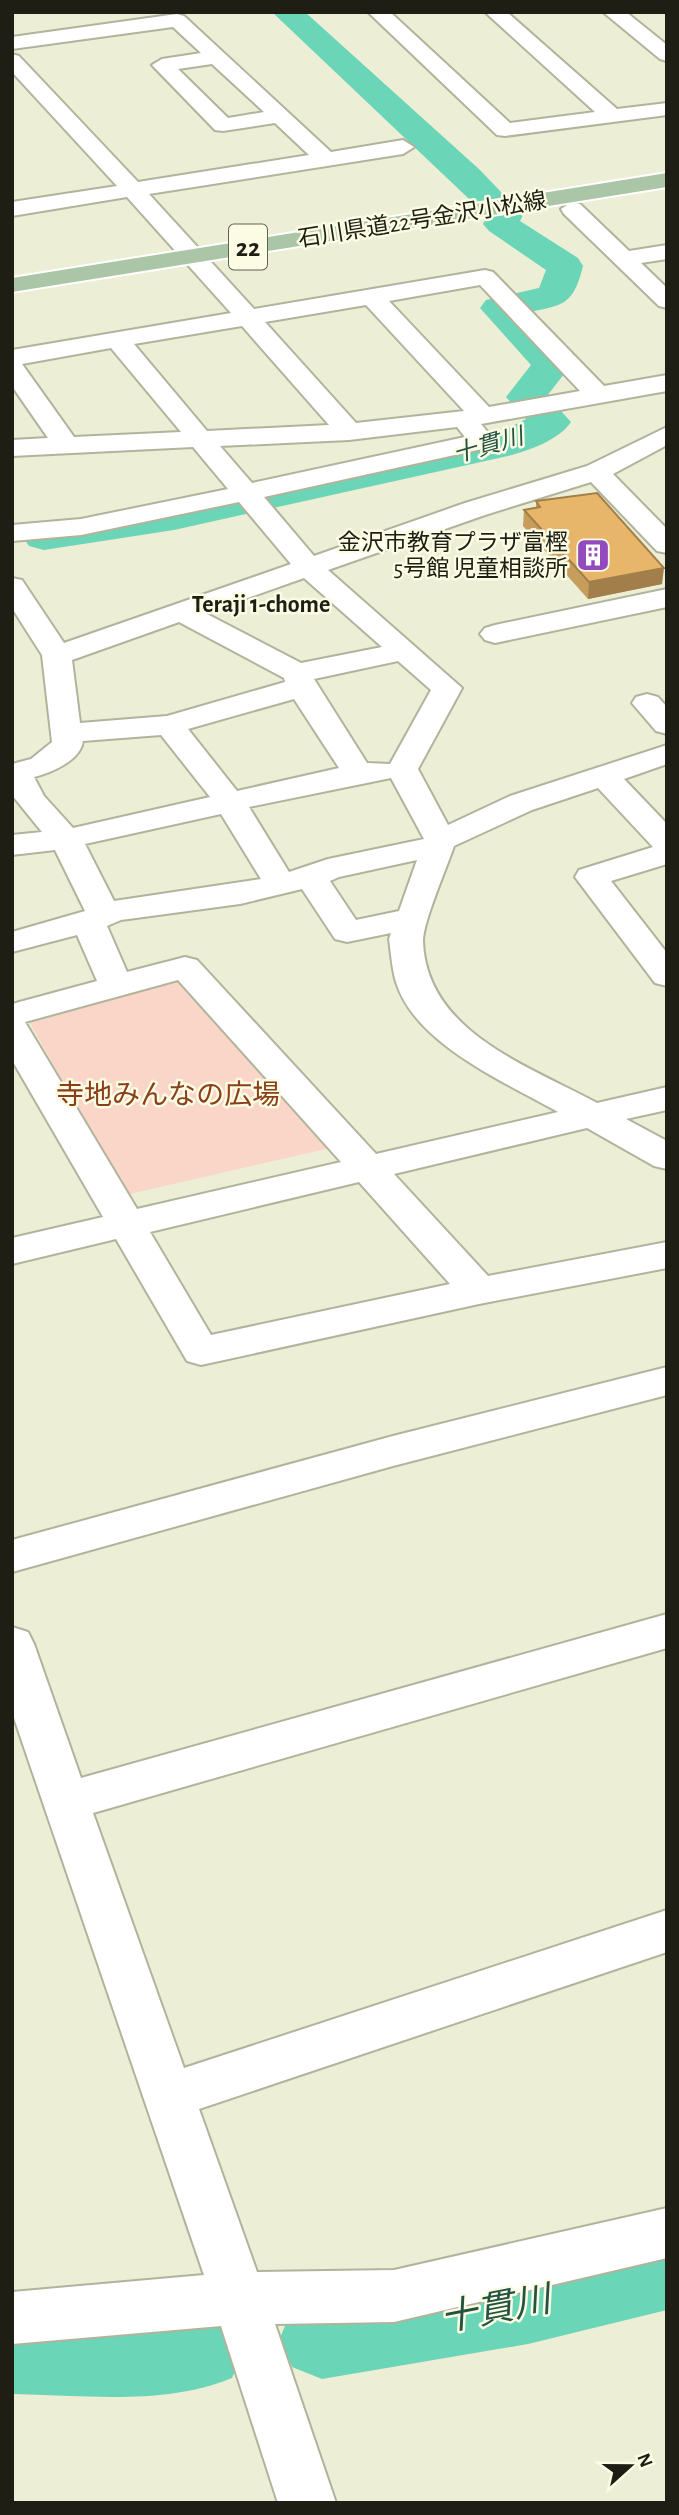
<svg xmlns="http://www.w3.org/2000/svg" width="679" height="2515" font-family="'Alegreya Sans','Noto Sans JP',sans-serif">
<rect width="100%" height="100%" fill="#edeed6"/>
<!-- green -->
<path fill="#f9d6c7" d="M181 978 330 1148 125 1195 29 1021Z"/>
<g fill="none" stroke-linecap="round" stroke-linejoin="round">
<!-- river -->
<g fill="#6bd5b7" fill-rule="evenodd">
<path d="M272 12H305L480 170 523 215 520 221 578 258 583 266C573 307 562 305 525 313L571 365 547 396 571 422C559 440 528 451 508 456L174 530 44 550 29 546 23 537 29 528 174 504 495 435 526 419 506 397 531 365 480 308 486 300 539 288 546 270 489 231 483 224 487 216Z"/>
<path d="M667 2230V2310L528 2344 322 2379 292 2367 280 2338 292 2309 322 2297 528 2264Z"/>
<path d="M202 2308 232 2320 245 2349 232 2378C164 2406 85 2395 12 2394V2310L149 2312Z"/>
</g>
<!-- minor casing -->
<g stroke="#b2b39c" stroke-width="4">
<g id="minor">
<path d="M368 12H390L510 123 595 112 485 12H507L617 109 667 103V115L505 136 497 135Z"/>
<path d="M603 12H626L667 45V61L660 59Z"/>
<path d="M177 14 184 16 331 152 403 140 414 147 403 154 149 194 254 309 485 270 493 272 604 386 667 375V391L481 424 495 441 491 447 264 497 314 556 465 503 587 466 667 427V445L613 474 667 529V553L657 551 591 482 485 515 328 570 462 688 418 769 448 825 510 796 667 745V764L624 779 667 824V864L611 881 667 953V986L655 983 575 877 579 870 653 847 598 788 532 810 454 846C447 867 423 922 423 941 426 1032 529 1066 597 1103L667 1087V1110L626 1119 667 1141V1169L654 1166 587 1128 394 1174 488 1276 667 1242V1268L479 1304 201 1365 187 1361 116 1239 12 1264V1238L103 1217 12 1060V1004L97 981 77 935 12 952V932L85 911 55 850 12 855V835L42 832 12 795V764L31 759 52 742 42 655 12 608V578L22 580 64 643 291 564 239 502 81 535 12 541V525L81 519 228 489 193 447 12 456V440L48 438 12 386V350L231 313 127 197 12 216V202L117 186 12 72V54L19 56 138 182 309 155 275 123 223 131 215 130 152 65 162 59 201 53 173 27 12 49V37ZM212 64 264 112 228 118 178 69ZM480 285 580 391 489 407 389 301ZM366 305 464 411 356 423 265 322ZM242 326 329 425 207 431 134 344ZM111 348 181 432 74 437 22 364ZM457 427 465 437 252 483 220 446 349 440ZM304 578 382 647 301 663 205 613ZM179 622 284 678 285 682 167 716 80 723 72 660ZM398 661 431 690 390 764 367 763 314 679ZM294 699 339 768 237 791 188 729ZM161 735 210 797 73 828 44 796 34 777C51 773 81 760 83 741ZM391 778 424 839 328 859 289 872 249 807ZM221 814 261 879 114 901 85 844ZM417 860 399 911 356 920 330 881 339 877ZM302 889 335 939 347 942 391 933 389 939C391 953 392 969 396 982 415 1044 505 1082 558 1112L376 1154 197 960 185 957 127 972 107 926 121 920 240 904ZM178 980 341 1162 137 1209 25 1022ZM359 1182 450 1284 211 1335 150 1232Z"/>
<path d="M572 202 580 204 629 251 667 245V259L641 263 667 288V308L659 306 564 214 561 209Z"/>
<path d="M667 589V607L495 643 485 640 480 634 485 628 495 625Z"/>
<path d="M647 694 658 697 667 707V734L656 731 632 703 636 697Z"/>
<path d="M667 1367V1395L393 1466 12 1572V1540L393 1436Z"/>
<path d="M667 1614V1648L93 1813 184 2068 667 1910V1952L199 2109 257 2272 394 2270 667 2208V2258L394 2322 275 2324 336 2503H278L221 2326 12 2344V2292L204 2275 12 1712V1627L28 1632 34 1644 81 1778Z"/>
</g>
</g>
<!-- major casing -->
<g stroke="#fff" stroke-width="4">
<path id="major" d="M667 173V187L12 292V278Z"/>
</g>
<!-- minor -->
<use href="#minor" fill="#fff" fill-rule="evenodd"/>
<!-- major -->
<use href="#major" fill="#abc6a6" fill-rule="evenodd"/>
</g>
<!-- wall -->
<path fill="#c79d5b" d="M536 501 662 584 588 599 523 526 524 510 536 508Z"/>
<!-- shaded-wall -->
<path fill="#a27f4a" d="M664 568 662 584 588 599 589 582Z"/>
<!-- building -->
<path fill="#e7b66a" stroke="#a27f4a" stroke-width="2" d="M597 493 664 568 589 582 524 510 540 507 536 501Z"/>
<!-- icons -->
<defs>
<g id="building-square" transform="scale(1.75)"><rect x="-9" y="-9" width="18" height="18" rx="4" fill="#924abd" stroke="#fbfce3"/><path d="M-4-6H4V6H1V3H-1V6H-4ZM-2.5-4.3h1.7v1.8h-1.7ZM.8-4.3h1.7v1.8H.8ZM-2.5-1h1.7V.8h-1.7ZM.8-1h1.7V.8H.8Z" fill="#fff"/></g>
</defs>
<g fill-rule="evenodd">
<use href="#building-square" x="593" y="555"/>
</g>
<g text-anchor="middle" stroke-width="5" stroke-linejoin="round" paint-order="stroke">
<!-- far-street labels -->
<g font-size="23" fill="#1e1e15" stroke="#fbfce3">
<text transform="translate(422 219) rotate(-9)" y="8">石川県道22号金沢小松線</text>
</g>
<!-- far-poi labels -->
<g font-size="23" fill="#1e1e15" stroke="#fbfce3" text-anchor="end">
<text x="568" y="550">金沢市教育プラザ富樫<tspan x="568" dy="26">5号館 児童相談所</tspan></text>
</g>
<!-- far-water labels -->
<g font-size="24" font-style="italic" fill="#235144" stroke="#fbfce3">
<text transform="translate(488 445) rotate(-16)" y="8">十貫川</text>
</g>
<!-- far-neighbourhood labels -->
<g font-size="24" font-weight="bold" fill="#1e1e15" stroke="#fbfce3">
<text x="261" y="612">Teraji 1-chome</text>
</g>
<!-- shield labels -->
<rect fill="#fbfce3" stroke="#606153" stroke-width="2" x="229" y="224.5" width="38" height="45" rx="5"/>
<g font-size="26" font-weight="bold" fill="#1e1e15">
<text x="248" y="256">22</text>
</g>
<!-- park labels -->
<g font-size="28" fill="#89401a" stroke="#fbfce3">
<text x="168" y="1104">寺地みんなの広場</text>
</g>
<!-- near-water labels -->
<g font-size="37" font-style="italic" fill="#235144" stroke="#fbfce3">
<text transform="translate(495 2308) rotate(-11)" y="13">十貫川</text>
</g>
</g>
<!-- border -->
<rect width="679" height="2515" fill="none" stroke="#1e1e15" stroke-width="28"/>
<!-- north arrow -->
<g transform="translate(630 2466) rotate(69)" stroke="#fbfce3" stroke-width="5" paint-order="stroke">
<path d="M0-5L12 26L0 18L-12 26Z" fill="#1e1e15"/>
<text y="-10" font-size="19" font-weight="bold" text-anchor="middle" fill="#1e1e15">N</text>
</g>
</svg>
